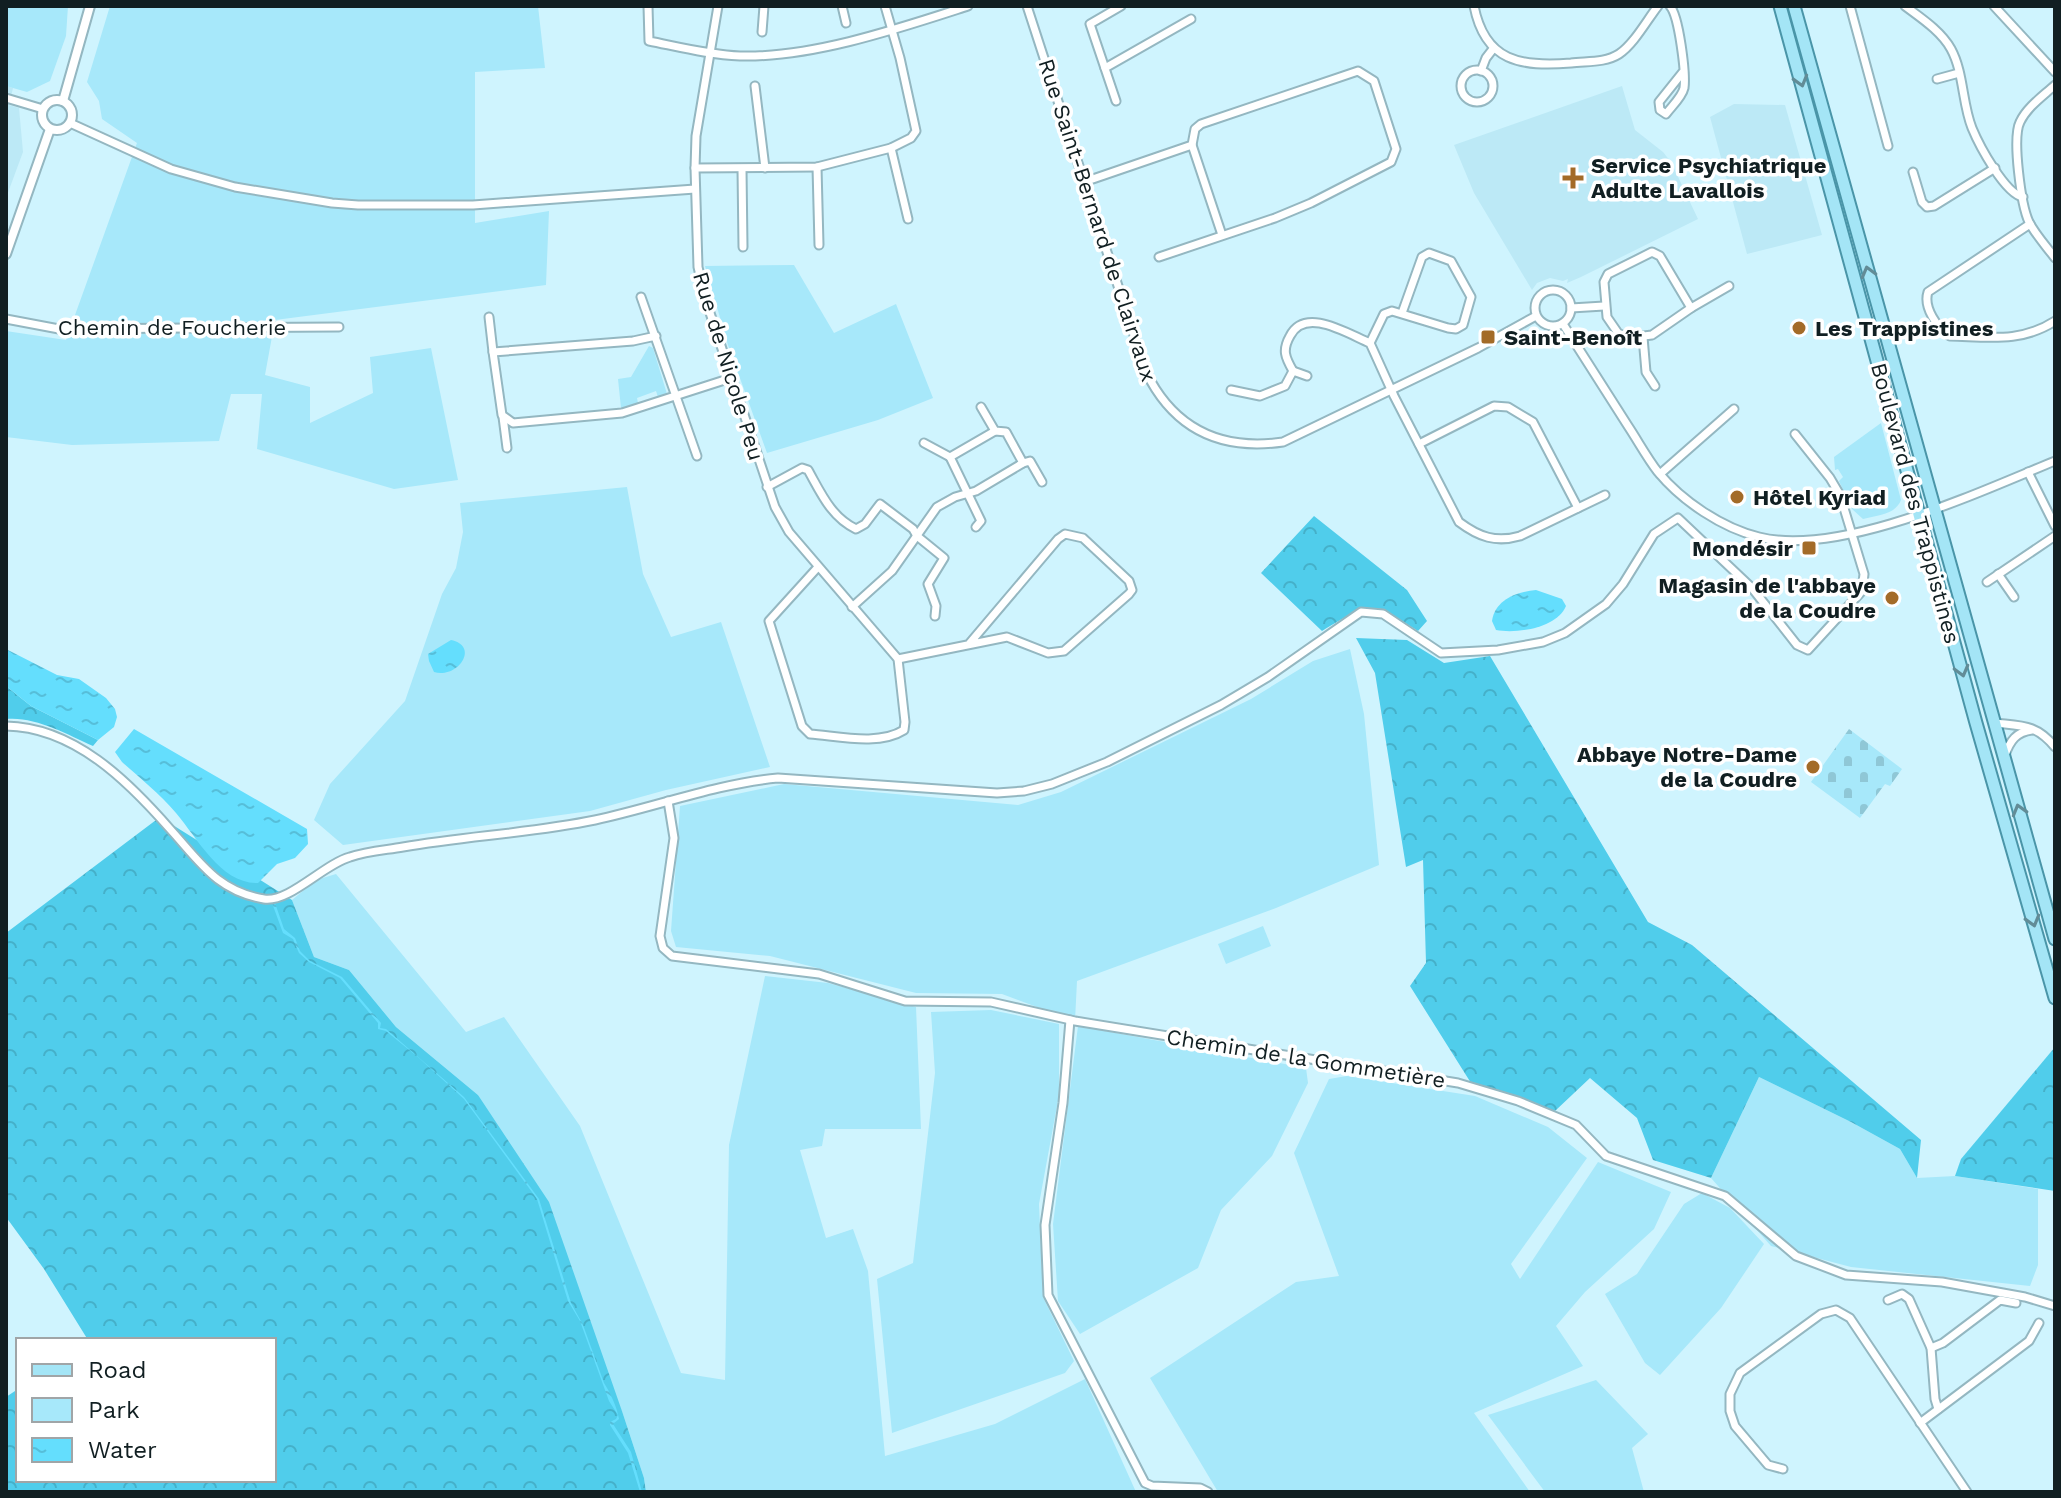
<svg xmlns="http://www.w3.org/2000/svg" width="2061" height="1498" font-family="'Work Sans',sans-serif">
<defs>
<pattern id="forest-crowns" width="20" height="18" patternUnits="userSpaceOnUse" patternTransform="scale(2)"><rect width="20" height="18" fill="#50cdeb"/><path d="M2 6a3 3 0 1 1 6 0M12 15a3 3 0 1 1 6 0" fill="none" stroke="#45b0c9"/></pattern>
<pattern id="cemetery-stones" width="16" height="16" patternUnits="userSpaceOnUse" patternTransform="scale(2)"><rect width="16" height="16" fill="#a7e8fa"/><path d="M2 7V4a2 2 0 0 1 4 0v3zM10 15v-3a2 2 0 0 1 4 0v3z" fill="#8fc7d6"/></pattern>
<pattern id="water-ripples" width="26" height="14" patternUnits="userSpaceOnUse" patternTransform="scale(2)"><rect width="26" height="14" fill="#64defd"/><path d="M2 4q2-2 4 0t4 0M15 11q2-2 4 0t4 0" fill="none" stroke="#56bed9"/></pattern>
</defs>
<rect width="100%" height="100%" fill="#cff4fe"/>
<!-- built -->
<g fill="#bce9f6">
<path d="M6 86 13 88 9 105 19 108 23 152 6 198Z"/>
<path d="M1622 86 1635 130 1663 152 1671 162 1698 219 1581 277 1567 283 1568 279 1563 281 1550 278 1537 283 1532 290 1474 193 1454 145Z"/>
<path d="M1734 104 1785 105 1822 235 1747 254 1710 117Z"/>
</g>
<!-- green -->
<g fill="#a7e8fa">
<path d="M6 6H68L66 36 50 81 27 92 6 86Z"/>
<path d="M110 6H538L545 68 475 72V223L549 211 546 285 275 320 265 375 310 387V423L373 393 370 357 431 348 458 480 394 489 257 449 262 394H231L219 441 72 445 6 437V331L66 340 137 143 102 119 99 101 87 82Z"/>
<path d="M794 265 834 333 896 304 933 398 878 420 767 453 728 345 705 266Z"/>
<path d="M649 346 653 348 667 394 658 397 656 391 637 398 638 403 621 408 618 379 631 377Z"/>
<path d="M1881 423 1901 500C1895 515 1878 515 1863 519L1852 509 1839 481 1843 477 1838 469 1835 470 1834 457Z"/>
<path d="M627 487 643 574 671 637 721 622 770 767 666 790 590 811 343 845 314 820 330 784 405 701 442 594 456 568 463 532 460 503Z"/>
<path d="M1350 649 1364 714 1379 865 1276 908 1077 981 1075 1021 1002 994 916 993 770 956 676 947 671 931 680 806 784 784 1018 805 1061 792 1251 699 1313 661Z"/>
<path d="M336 874 466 1032 504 1017 580 1126 681 1373 725 1380 729 1145 765 976 828 983 916 1007 921 1129H825L822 1146 800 1150 826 1238 853 1229 868 1271 885 1456 995 1424 1085 1379 1136 1492H646L644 1478 623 1414 478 1095 396 1027 349 970 314 957 292 900 316 880Z"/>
<path d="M1263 926 1271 946 1226 964 1218 944Z"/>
<path d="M991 1010 1059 1024V1095L1039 1204 1043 1297 1074 1361 1065 1373 892 1433 877 1279 913 1263 935 1073 931 1012Z"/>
<path d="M1078 1026 1306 1068 1308 1083 1272 1156 1221 1210 1198 1268 1080 1334 1058 1301 1053 1224Z"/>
<path d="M1347 1076 1475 1096 1548 1127 1587 1158 1511 1264 1520 1279 1598 1162 1671 1192 1654 1229 1585 1292 1556 1326 1583 1366 1474 1413 1530 1492H1218L1150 1378 1296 1282 1339 1276 1294 1153 1329 1079Z"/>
<path d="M1759 1077 1851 1122 1900 1149 1917 1178 1955 1176 2038 1189V1265L2030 1286 1851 1267 1771 1246 1711 1178Z"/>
<path d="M1702 1193 1730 1208 1764 1244 1721 1308 1660 1375 1645 1363 1605 1294 1637 1274 1684 1204Z"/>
<path d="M1596 1380 1648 1434 1632 1448 1644 1492H1545L1488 1415Z"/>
</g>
<!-- forest -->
<g fill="url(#forest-crowns)">
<path d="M1314 516 1407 590 1427 621 1418 631C1370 600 1370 602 1322 631L1261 573Z"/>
<path d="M1356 638 1407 640 1444 663 1490 656 1648 922 1692 945 1921 1140 1917 1178 1900 1149 1851 1122 1759 1077 1711 1178 1653 1160 1637 1118 1590 1078 1555 1111 1471 1083 1410 986 1426 963 1423 860 1406 867 1375 673Z"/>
<path d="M6 686 31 706 98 740 93 746C67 734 34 716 6 719Z"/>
<path d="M160 817 292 900 314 957 349 970 396 1027 478 1095 549 1202 623 1414 644 1478 646 1492H6V1397L18 1389V1480H274V1340H88L44 1269 6 1217V933Z"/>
<path d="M2055 1047V1191L1955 1176 1961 1159Z"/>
</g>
<!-- cemetery -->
<path fill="url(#cemetery-stones)" d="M1849 729 1902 769 1890 786 1885 784 1860 818 1811 782Z"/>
<!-- water -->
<g fill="url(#water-ripples)">
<path d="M1536 590 1562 599 1566 606C1557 628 1517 634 1496 630L1492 621C1495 600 1516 592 1536 590Z"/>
<path d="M451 640C480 646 458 679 434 672L429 661 428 654Z"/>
<path d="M6 649 57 675 79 679 106 698 115 709 117 717 114 727 98 740 31 706 6 686Z"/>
<path d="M134 729 307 829 308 844 295 858 277 864 258 883C221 884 198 839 176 813 160 794 140 778 122 762L115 752Z"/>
<path d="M272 903H275L284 929 295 938 300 951 310 961 342 977 381 1023 380 1028 386 1029 464 1097 539 1199 571 1303 583 1325 604 1383C610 1392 617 1407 619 1419L613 1424 631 1452 642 1492H640L628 1453 610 1425V1422L616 1419 618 1415 609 1401 580 1321 568 1301 537 1199 464 1099 419 1058 386 1031 378 1029V1023L340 978 309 962 299 953 293 939 283 933Z"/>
</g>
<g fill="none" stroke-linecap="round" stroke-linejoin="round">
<!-- minor casing -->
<g stroke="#94b7c1" stroke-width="11">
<g id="minor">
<path d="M648 6 649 41C679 47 710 55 740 56 812 58 900 28 968 6"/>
<path d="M718 6 696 136 695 168 698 267 706 301 775 507 789 532 898 659 905 722 904 730C879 746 838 736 810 734L802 726 769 621 818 567"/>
<path d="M842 6 846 23"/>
<path d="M1027 6 1146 372C1174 429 1220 451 1283 442L1478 348 1536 316"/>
<path d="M1474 6C1485 62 1521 67 1571 63 1587 61 1605 63 1619 54 1634 44 1647 20 1658 6"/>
<path d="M1670 6C1679 16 1686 73 1684 88 1682 97 1672 106 1666 114L1660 110 1659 102 1683 72"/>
<path d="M1850 6 1888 146"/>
<path d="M1905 6C1921 18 1941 31 1951 49 1964 73 1962 103 1972 128 1979 145 2005 194 2023 197"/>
<path d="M1994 6 2055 72"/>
<path d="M762 32 764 6"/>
<path d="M1105 68 1191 19"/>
<circle cx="1477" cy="86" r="16"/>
<path d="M1481 71 1486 58 1493 49"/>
<path d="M1937 79 1959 73"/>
<path d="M2055 85C2043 96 2027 107 2020 122 2012 138 2021 205 2029 222 2035 234 2046 246 2055 258"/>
<path d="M755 86 765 168"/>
<path d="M6 98 43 109"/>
<path d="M1116 101 1090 24 1121 6"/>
<path d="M70 123 171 169 235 187 332 203 358 205H473L695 189"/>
<path d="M1192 145 1222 235"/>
<path d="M891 148 908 219"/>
<path d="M817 167 819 245"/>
<path d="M695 168 817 167 891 148 911 138 916 131 900 58 885 6"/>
<path d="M742 169 743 247"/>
<path d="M1913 172 1922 202 1927 207 1934 206 1995 168"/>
<path d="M1084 182 1192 145 1195 129 1201 124 1358 71 1374 81 1396 149 1391 162 1311 203 1275 218 1159 257"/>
<path d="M2030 224 1928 292C1923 307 1937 328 1950 336 1989 337 2021 343 2055 321"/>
<path d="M1652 252 1660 256 1691 308 1652 335 1627 338 1618 333 1607 317 1604 282 1608 274Z"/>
<circle cx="1553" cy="308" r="18"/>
<path d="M641 297 697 456"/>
<path d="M1571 308 1604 306"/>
<path d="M1691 308 1729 286"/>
<path d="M489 317 493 352"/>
<path d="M6 319 59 329 339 327"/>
<path d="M1563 324C1585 358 1606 392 1628 426 1638 441 1647 458 1658 472 1682 501 1722 528 1759 537 1840 557 1979 492 2055 461"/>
<path d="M656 336 633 341 493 352 502 415 513 423 622 413 731 378"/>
<path d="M1643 337 1646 372 1655 386"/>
<path d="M1370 343 1384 314 1392 311 1448 328 1456 329 1463 325 1471 297 1451 261 1429 253 1422 257 1402 313"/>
<path d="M1293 371C1285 357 1282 350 1290 336 1305 306 1348 334 1370 343L1394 396 1459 522C1479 537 1496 543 1520 536L1605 495"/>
<path d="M1231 390 1260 396 1285 386 1293 371 1307 376"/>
<path d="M503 417 507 448"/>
<path d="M924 443 950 457"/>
<path d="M1419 444 1494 406 1508 407 1533 422 1578 508"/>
<path d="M1023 463 1030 461 1042 482"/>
<path d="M2028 472 2055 526"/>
<path d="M1660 474 1734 409"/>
<path d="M767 487 802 468 808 470C821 493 831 517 856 529L865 524 880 504 913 529 917 536 944 558 928 584 936 606 935 616"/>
<path d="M976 527 981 521 950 457 995 431"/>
<path d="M1998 574 2014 597"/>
<path d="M1987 582 2055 536"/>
<path d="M852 607 892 571 937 507 955 497 976 491 1023 463 1006 432 995 431 981 407"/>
<path d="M898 659 1007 637 1048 653 1064 651 1129 594 1132 590 1129 581 1083 538 1065 534 1058 539 969 644"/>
<path d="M1995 723C2022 726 2036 724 2055 747"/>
<path d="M6 726C74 727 128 781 170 829 200 862 217 891 264 899 289 903 324 864 350 857 367 851 386 850 403 847 467 836 532 833 595 820 656 807 715 784 778 778L997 793 1024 791 1052 784 1107 762 1221 705 1268 677 1361 612 1383 614 1441 653 1498 650 1543 642 1565 633 1606 604 1623 584 1654 534 1678 518 1752 588 1797 645 1808 650 1862 591 1864 574 1840 495 1830 478 1795 434"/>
<path d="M2005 755C2010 741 2016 732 2032 730"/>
<path d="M668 801 674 838 660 936 663 948 672 956 819 974 905 1001 991 1002 1075 1021 1458 1083 1518 1101 1576 1125 1606 1156 1725 1196 1796 1256 1846 1275 1942 1282 2025 1297 2055 1306"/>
<path d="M1070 1020 1063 1103 1045 1225 1048 1295 1145 1483 1152 1486 1200 1488 1208 1492"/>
<path d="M1888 1300 1902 1294 1909 1299 1931 1348 1935 1399 1938 1409"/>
<path d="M1931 1348 1943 1343 2000 1300 2016 1303"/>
<path d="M1920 1423 2029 1341 2039 1323"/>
<path d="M1783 1469 1768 1465 1735 1426 1730 1411V1394L1740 1373 1821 1314 1836 1310 1850 1318 1967 1492"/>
</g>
</g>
<!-- tertiary casing -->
<g stroke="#94b7c1" stroke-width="12">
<g id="tertiary">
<circle cx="57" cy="115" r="15"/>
<path d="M63 101 90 6"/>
<path d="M6 254 50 129"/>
</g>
</g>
<!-- primary casing -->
<g stroke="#4a95a8" stroke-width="15">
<g id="primary">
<path d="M1780 6 1976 723 2055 998"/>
<path d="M1794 6 2055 939"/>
</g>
</g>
<!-- minor -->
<use href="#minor" stroke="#fff" stroke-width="7"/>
<!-- tertiary -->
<use href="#tertiary" stroke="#fff" stroke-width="8"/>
<!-- primary -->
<use href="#primary" stroke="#a4e5f6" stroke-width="11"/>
</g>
<!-- one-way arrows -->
<defs><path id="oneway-chevron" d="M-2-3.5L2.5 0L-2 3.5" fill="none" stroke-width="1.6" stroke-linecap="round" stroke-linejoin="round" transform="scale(2)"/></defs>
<g stroke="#628c97">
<use href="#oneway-chevron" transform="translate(1801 81) rotate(74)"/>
<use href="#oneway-chevron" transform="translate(1868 272) rotate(-105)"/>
<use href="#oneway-chevron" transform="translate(1962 671) rotate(75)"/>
<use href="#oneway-chevron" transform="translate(2019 810) rotate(-106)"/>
<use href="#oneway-chevron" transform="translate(2033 921) rotate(74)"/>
</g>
<!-- markers -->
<g fill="#a36b28" stroke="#fff" stroke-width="3">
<path d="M1569 166h8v8h8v8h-8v8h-8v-8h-8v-8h8z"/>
<circle cx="1799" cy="328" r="8"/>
<rect x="1480" y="329" width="16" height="16" rx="4"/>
<circle cx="1737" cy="497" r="8"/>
<rect x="1801" y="540" width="16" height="16" rx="4"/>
<circle cx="1892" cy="598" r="8"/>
<circle cx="1813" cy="767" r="8"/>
</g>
<g text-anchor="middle" stroke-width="7" stroke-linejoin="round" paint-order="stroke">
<!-- poi labels -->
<g font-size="22" font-weight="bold" fill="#111f22" stroke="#fff" text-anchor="start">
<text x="1591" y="173">Service Psychiatrique<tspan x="1591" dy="25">Adulte Lavallois</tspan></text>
<text x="1815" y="336">Les Trappistines</text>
<text x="1504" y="345">Saint-Benoît</text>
<text x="1753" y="505">Hôtel Kyriad</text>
<text x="1793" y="556" text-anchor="end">Mondésir</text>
<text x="1876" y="593" text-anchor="end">Magasin de l'abbaye<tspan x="1876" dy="25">de la Coudre</tspan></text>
<text x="1797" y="762" text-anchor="end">Abbaye Notre-Dame<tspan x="1797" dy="25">de la Coudre</tspan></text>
</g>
<!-- street labels -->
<g font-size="22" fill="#111f22" stroke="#fff">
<text transform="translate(1098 220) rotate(72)" y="8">Rue Saint-Bernard de Clairvaux</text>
<text x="172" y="335">Chemin de Foucherie</text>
<text transform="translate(729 366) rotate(73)" y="8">Rue de Nicole Peu</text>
<text transform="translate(1916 503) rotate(75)" y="8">Boulevard des Trappistines</text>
<text transform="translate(1306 1058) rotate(9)" y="8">Chemin de la Gommetière</text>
</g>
</g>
<!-- border -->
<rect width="2061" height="1498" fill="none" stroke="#111f22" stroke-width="16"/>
<!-- legend -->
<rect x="16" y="1338" width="260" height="144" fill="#ffffff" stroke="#a0a5a7" stroke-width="2"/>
<rect x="32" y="1364" width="40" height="12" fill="#a4e5f6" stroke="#a0a5a7" stroke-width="2"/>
<text x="88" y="1378" font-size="24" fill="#111f22">Road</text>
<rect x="32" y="1398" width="40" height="24" fill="#a7e8fa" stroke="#a0a5a7" stroke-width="2"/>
<text x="88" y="1418" font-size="24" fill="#111f22">Park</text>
<rect x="32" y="1438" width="40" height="24" fill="url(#water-ripples)" stroke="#a0a5a7" stroke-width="2"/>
<text x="88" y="1458" font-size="24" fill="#111f22">Water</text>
</svg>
